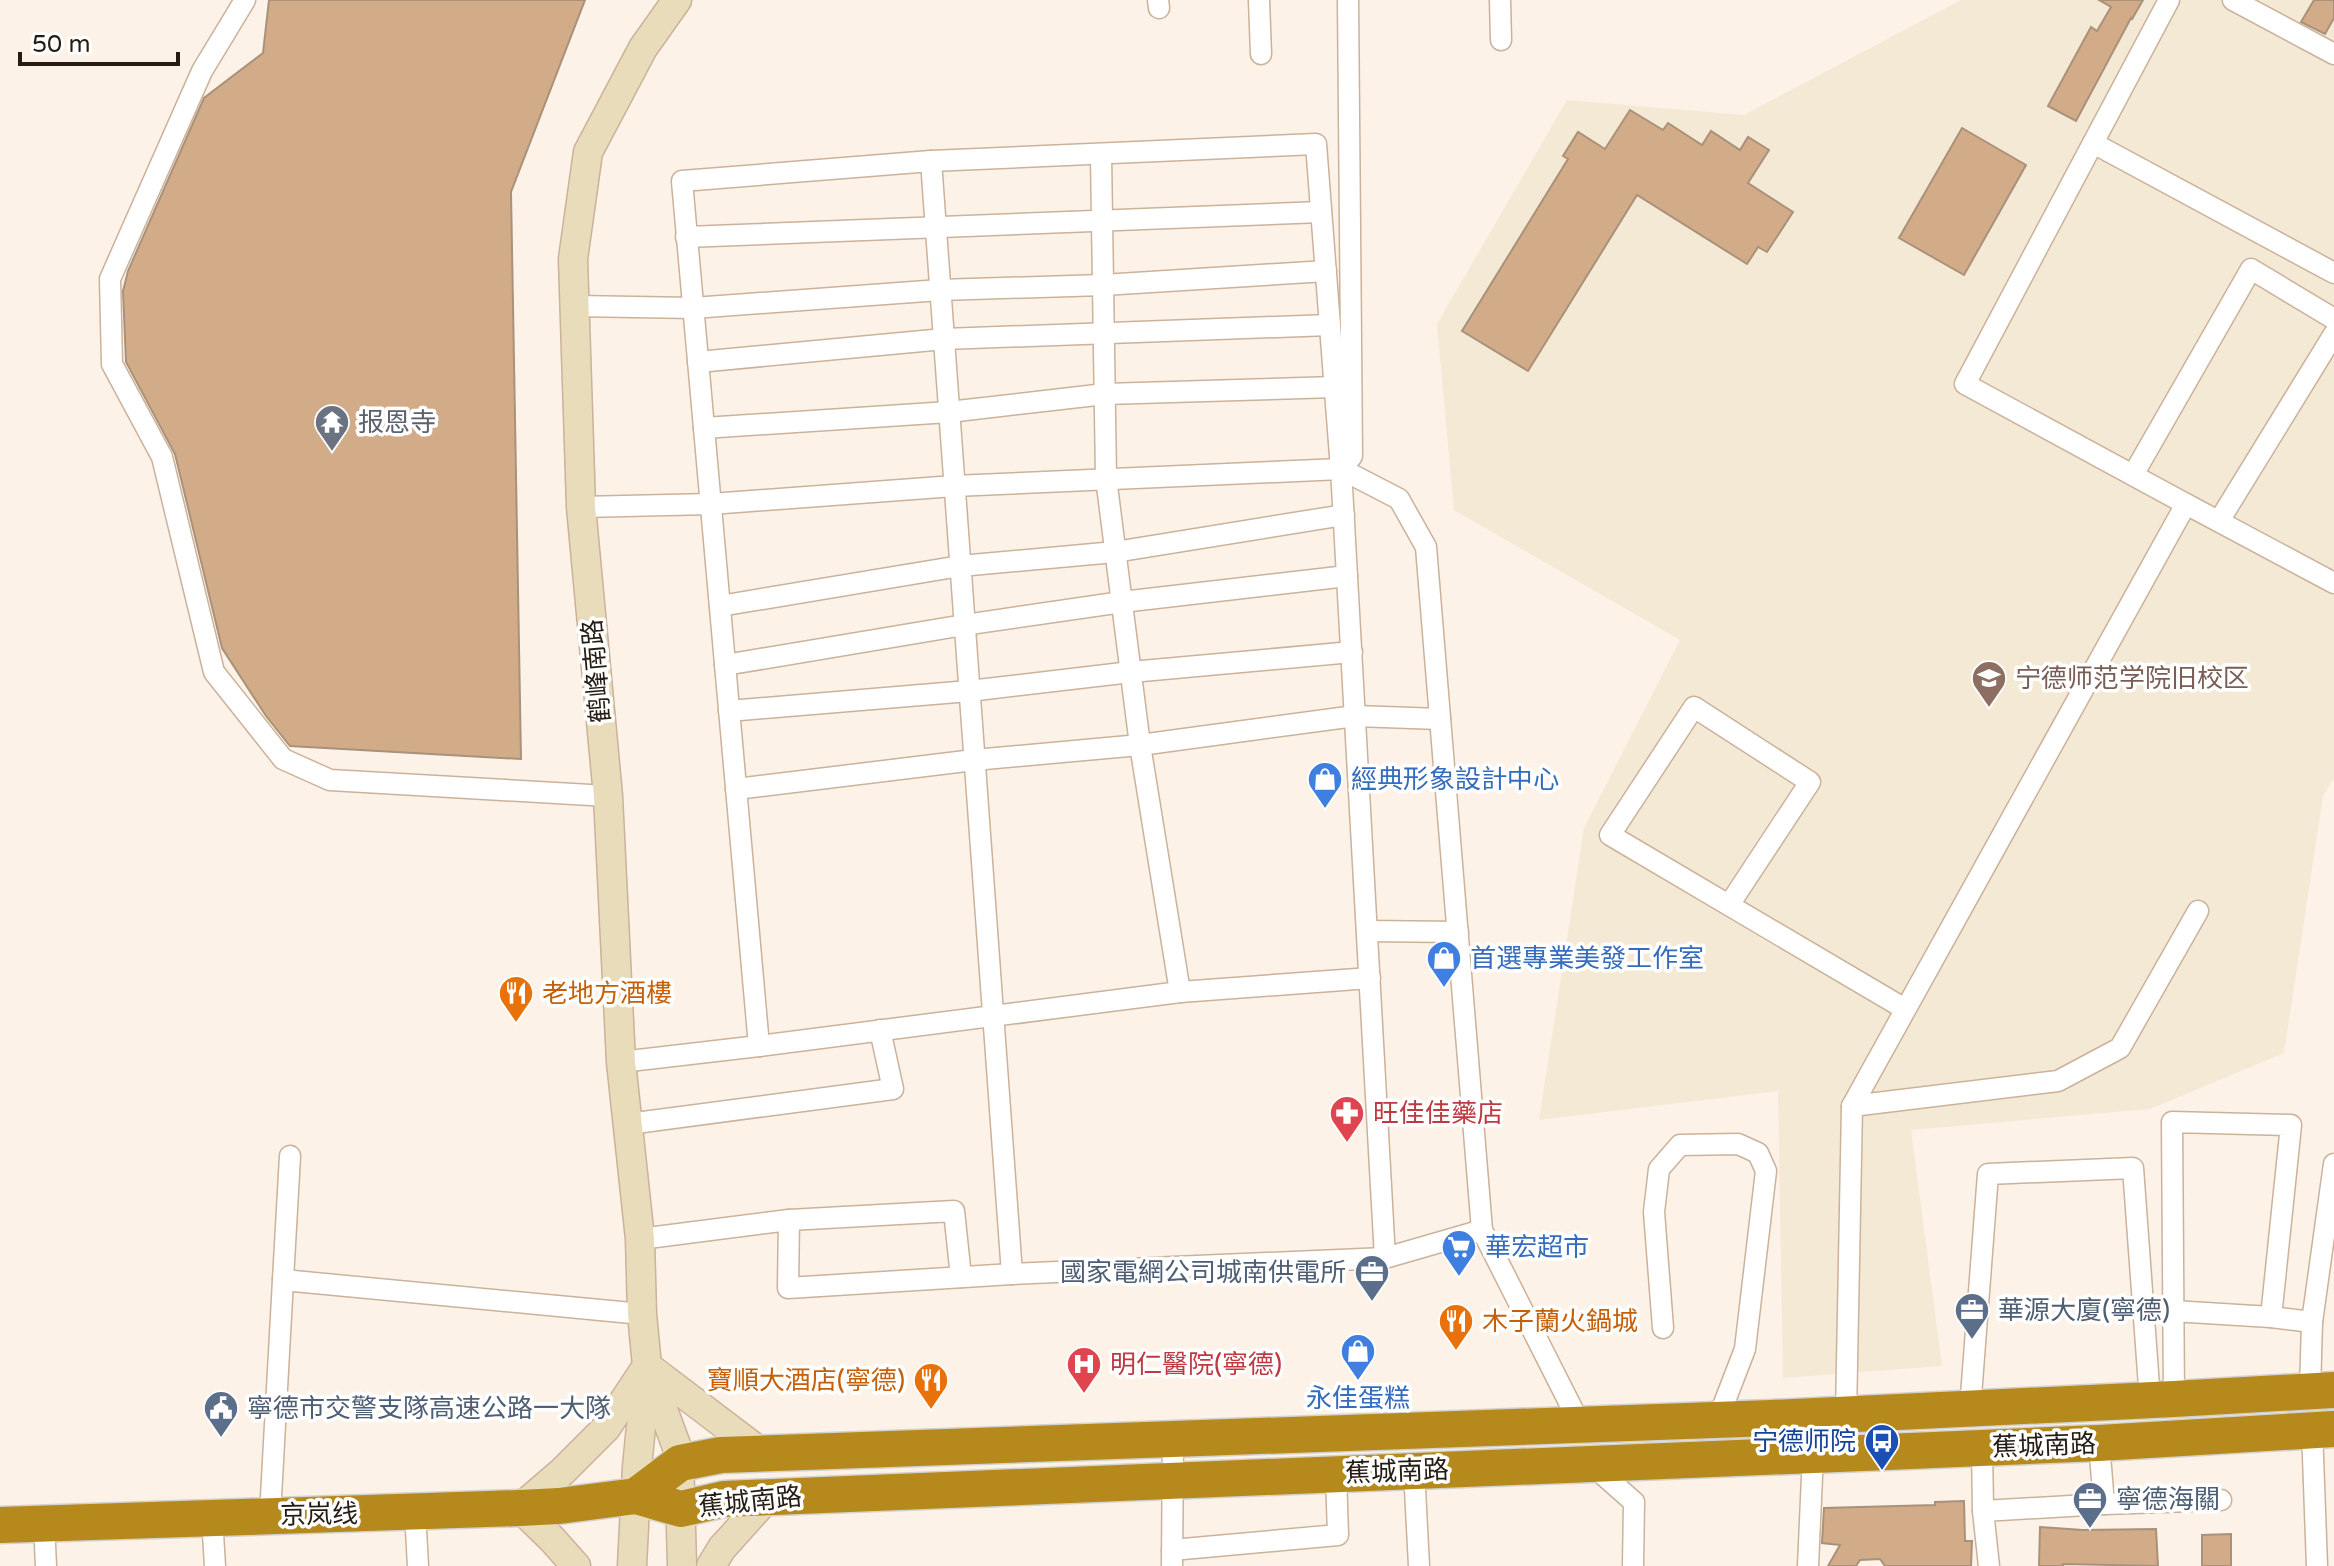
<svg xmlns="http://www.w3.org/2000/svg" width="2334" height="1566" font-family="'Varela Round','Noto Sans SC',sans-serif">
<rect width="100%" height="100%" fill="#fdf2e8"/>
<!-- education -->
<path fill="#f4e9d4" d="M1961 0H2334V778L2323 796 2284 1053 2150 1109 1911 1130 1942 1366 1783 1378 1778 1091 1539 1120 1584 828 1680 640 1454 510 1437 324 1567 100 1744 115Z"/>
<!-- building -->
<g fill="#d2ac88" stroke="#a9917a" stroke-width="2">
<path d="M269 0H585L511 192 521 759 290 746 266 716 222 648 175 454 126 362 123 291 128 271 204 98 263 53Z"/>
<path d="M2099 0H2143L2132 19 2131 18 2076 121 2048 106 2091 27 2097 31 2111 7Z"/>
<path d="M2314 0H2334V18L2325 34 2301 22Z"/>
<path d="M1630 110 1663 130 1668 123 1702 145 1711 131 1740 150 1748 137 1769 150 1748 183 1793 212 1767 252 1758 247 1747 264 1637 195 1528 371 1462 331 1568 159 1563 156 1578 132 1605 149Z"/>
<path d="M1962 128 2026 165 1964 275 1899 238Z"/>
<path d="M1964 1501 1965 1541H1972L1971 1566H1885L1880 1559 1860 1560 1856 1566H1828L1840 1545 1822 1543 1824 1508 1935 1505V1502Z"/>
<path d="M2040 1527 2083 1530 2156 1529 2158 1566 2063 1564V1566H2039Z"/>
<path d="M2231 1534V1566H2202V1535Z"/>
</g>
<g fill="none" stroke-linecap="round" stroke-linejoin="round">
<!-- street casing -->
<g stroke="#cbb29b" stroke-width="23">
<g id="street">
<path d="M245 0 202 71 110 279 112 364 162 457 214 672 283 759 330 780 608 796"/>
<path d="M1158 0 1159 8"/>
<path d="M1259 0 1261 54"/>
<path d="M1348 0 1352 456 1341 469 1399 499 1426 547 1482 1230 1580 1424"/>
<path d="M1500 0 1501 40"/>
<path d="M2233 0 2334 54"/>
<path d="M2093 143 2334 273"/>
<path d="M1101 155 1106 478 1140 745 1180 992 1370 978"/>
<path d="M931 161 1012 1274 1385 1258"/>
<path d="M686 237C898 227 1110 221 1321 212"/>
<path d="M575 306 693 308 940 290 1103 285 1326 271"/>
<path d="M698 362 944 339 1330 325"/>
<path d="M704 428 949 412 1105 394 1335 387"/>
<path d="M2133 475 2251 269 2334 319"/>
<path d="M2186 504 2334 583"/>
<path d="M581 507 711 504 954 486 1341 469"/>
<path d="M2219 521 2334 334"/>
<path d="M720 606 960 566 1115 552 1344 515"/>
<path d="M725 665 964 625 1122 602 1347 576"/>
<path d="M729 711 969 691 1131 672 1352 652"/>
<path d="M736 789 974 760 1140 745 1355 716 1440 719"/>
<path d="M1729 905 1810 782 1694 707 1610 835 1905 1009"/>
<path d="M1367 931 1458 932"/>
<path d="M1180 992 759 1046 682 181 931 161 1316 144 1341 469 1385 1258 1482 1230"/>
<path d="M621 1062 759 1046"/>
<path d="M1852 1106 2058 1081 2120 1048 2198 911"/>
<path d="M628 1124 893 1089 880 1030"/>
<path d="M789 1220 954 1211 961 1277"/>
<path d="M640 1239 789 1220 788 1288 1012 1274"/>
<path d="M283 1280 290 1156"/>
<path d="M2173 1311 2271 1317 2291 1125 2172 1122 2174 1399"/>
<path d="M2271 1317 2312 1322"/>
<path d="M1663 1328 1654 1212 1659 1169 1680 1145 1738 1144 1758 1153 1766 1171 1745 1349 1718 1419"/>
<path d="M2310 1391 2312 1322 2334 1164"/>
<path d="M1970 1409 1988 1174 2133 1168 2150 1400"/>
<path d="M1846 1415 1852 1106 2186 504 1965 384 2169 0"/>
<path d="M2312 1429 2317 1566"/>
<path d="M1982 1447 1983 1511"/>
<path d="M1592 1465 1634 1502 1633 1566"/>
<path d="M1414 1470 1419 1566"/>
<path d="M2104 1504 2221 1500"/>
<path d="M415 1512 418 1566"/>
<path d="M270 1515 283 1280 642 1314"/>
<path d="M212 1517 215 1566"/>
<path d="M44 1523 46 1566"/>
<path d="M1172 1550 1338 1535 1336 1474"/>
<path d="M1172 1566 1173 1438"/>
<path d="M1808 1566 1813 1454"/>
<path d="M1989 1566 1983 1511 2104 1504 2099 1443"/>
</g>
</g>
<!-- secondary casing -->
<g stroke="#cbb29b" stroke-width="31">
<g id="secondary">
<path d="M650 1374 679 1453 682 1566"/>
<path d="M576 1566 552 1539 520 1508 563 1471 606 1428 647 1366 763 1454"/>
<path d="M632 1566 637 1467 647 1366 642 1314 640 1239 621 1062 608 796 581 507 573 259 588 152 643 48 677 0"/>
<path d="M711 1566 722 1548 768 1497"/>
</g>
</g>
<!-- highway casing -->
<g stroke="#d3d2d0" stroke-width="39">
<g id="highway">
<path d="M636 1496 680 1463 721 1455 1771 1418 2174 1399 2334 1390"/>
<path d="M0 1525 520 1508 559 1506 636 1496 681 1509 724 1499 1887 1452 2099 1443 2334 1429"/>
</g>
</g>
<!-- street -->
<use href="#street" stroke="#fff" stroke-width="20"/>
<!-- secondary -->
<use href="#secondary" stroke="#e9dcbb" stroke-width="28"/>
<!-- highway -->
<use href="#highway" stroke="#b5891b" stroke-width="36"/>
</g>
<!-- icons -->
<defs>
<g id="temple-pin" transform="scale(1.8)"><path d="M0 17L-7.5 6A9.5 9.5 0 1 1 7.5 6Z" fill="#6b7280" stroke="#fff"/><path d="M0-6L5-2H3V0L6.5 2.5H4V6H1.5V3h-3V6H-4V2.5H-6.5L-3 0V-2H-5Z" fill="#fff"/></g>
<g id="university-pin" transform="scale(1.8)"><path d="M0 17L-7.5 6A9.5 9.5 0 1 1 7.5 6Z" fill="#8d6e63" stroke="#fff"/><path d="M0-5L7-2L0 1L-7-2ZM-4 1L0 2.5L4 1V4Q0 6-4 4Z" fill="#fff"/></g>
<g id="shop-pin" transform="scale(1.8)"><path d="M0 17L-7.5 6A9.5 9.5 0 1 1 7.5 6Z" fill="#3f7fe0" stroke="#fff"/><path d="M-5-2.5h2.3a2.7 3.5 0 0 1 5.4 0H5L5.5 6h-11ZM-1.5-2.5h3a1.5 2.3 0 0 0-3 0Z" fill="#fff"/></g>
<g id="restaurant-pin" transform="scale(1.8)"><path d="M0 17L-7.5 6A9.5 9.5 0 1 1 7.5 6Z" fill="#e8710a" stroke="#fff"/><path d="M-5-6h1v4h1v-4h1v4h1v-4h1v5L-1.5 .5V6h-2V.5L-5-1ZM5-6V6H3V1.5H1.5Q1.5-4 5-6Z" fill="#fff"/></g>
<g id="pharmacy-pin" transform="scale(1.8)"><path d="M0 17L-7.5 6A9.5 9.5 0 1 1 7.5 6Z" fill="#e0444e" stroke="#fff"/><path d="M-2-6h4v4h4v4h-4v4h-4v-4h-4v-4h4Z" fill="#fff"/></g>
<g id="supermarket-pin" transform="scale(1.8)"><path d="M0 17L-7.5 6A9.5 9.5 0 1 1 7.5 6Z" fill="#3f7fe0" stroke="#fff"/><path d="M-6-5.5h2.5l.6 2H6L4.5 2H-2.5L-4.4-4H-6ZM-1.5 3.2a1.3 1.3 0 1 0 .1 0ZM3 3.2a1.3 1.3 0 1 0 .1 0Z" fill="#fff"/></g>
<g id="office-pin" transform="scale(1.8)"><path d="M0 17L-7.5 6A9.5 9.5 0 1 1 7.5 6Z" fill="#5c6f8a" stroke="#fff"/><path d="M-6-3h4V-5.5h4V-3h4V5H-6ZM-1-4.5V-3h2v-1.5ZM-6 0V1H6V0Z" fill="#fff"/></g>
<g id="hospital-pin" transform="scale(1.8)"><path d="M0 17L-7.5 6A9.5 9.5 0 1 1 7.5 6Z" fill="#e0444e" stroke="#fff"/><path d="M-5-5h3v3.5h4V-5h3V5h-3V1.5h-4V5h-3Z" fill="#fff"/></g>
<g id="civic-pin" transform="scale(1.8)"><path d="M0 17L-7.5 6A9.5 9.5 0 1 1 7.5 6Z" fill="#5c6f8a" stroke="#fff"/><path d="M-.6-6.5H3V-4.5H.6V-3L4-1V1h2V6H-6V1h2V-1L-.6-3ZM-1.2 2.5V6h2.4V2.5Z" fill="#fff"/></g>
<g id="bus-pin" transform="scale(1.8)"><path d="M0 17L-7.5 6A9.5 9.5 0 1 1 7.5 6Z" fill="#1a4fb4" stroke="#fff"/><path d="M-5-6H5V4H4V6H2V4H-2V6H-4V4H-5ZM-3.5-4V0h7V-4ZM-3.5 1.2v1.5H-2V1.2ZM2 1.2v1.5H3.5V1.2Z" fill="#fff"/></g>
</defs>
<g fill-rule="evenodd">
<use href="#temple-pin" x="332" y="422"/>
<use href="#university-pin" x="1989" y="678"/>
<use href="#shop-pin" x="1325" y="779"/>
<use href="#shop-pin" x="1444" y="958"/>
<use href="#restaurant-pin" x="516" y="993"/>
<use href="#pharmacy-pin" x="1347" y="1113"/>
<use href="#supermarket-pin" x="1459" y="1247"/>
<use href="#office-pin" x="1372" y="1272"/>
<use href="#office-pin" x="1972" y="1310"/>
<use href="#restaurant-pin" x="1456" y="1321"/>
<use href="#shop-pin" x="1358" y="1351"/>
<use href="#hospital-pin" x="1084" y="1364"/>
<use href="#restaurant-pin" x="931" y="1380"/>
<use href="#civic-pin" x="221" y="1408"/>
<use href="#bus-pin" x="1882" y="1441"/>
<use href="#office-pin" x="2090" y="1499"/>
</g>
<g text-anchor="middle" stroke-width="7" stroke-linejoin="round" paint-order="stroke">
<!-- worship labels -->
<g font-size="26" fill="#5b616d" stroke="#fff" text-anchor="start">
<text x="358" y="431">报恩寺</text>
</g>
<!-- street labels -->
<g font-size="26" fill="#251c13" stroke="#fff">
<text transform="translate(596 671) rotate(-95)" y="9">鹤峰南路</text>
<text transform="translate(2044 1445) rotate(-2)" y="9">蕉城南路</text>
<text transform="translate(1397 1471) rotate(-2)" y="9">蕉城南路</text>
<text transform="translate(750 1501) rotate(-6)" y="9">蕉城南路</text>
<text transform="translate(319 1514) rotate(-1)" y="9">京岚线</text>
</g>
<!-- education labels -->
<g font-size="26" fill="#785e54" stroke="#fff" text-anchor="start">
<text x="2015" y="687">宁德师范学院旧校区</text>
</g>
<!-- shop labels -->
<g font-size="26" fill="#366cbe" stroke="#fff" text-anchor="start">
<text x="1351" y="788">經典形象設計中心</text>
<text x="1470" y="967">首選專業美發工作室</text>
<text x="1485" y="1256">華宏超市</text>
<text x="1358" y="1407" text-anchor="middle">永佳蛋糕</text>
</g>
<!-- food labels -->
<g font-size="26" fill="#c56008" stroke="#fff" text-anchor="start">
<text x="542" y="1002">老地方酒樓</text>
<text x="1482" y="1330">木子蘭火鍋城</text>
<text x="905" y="1389" text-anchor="end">寶順大酒店(寧德)</text>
</g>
<!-- health labels -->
<g font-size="26" fill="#be3a42" stroke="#fff" text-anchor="start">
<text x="1373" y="1122">旺佳佳藥店</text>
<text x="1110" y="1373">明仁醫院(寧德)</text>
</g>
<!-- service labels -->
<g font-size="26" fill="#4e5e75" stroke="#fff" text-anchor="start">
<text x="1346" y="1281" text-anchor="end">國家電網公司城南供電所</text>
<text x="1998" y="1319">華源大廈(寧德)</text>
<text x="247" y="1417">寧德市交警支隊高速公路一大隊</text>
<text x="2116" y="1508">寧德海關</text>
</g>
<!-- transit labels -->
<g font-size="26" fill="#164399" stroke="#fff" text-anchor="end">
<text x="1856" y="1450">宁德师院</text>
</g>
</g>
<!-- scale -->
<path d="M20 52v12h158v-12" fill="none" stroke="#251c13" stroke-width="4"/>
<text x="32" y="52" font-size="24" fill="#251c13" stroke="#ffffff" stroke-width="6" paint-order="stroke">50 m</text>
</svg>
